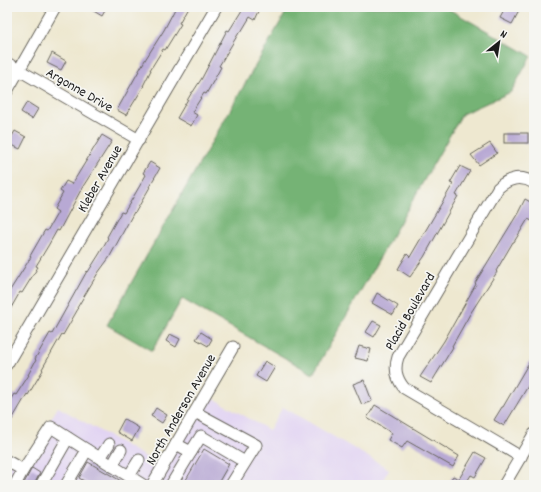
<svg xmlns="http://www.w3.org/2000/svg" width="541" height="492" font-family="Dekko,sans-serif">
<rect width="100%" height="100%" fill="#f6f6f2"/>
<filter id="ink" filterUnits="userSpaceOnUse"><feTurbulence type="fractalNoise" baseFrequency=".025" numOctaves="2"/><feDisplacementMap in="SourceGraphic" scale="8" xChannelSelector="R" yChannelSelector="G"/><feConvolveMatrix kernelMatrix="1 2 1 2 8 2 1 2 1" color-interpolation-filters="sRGB"/></filter>
<filter id="wash" filterUnits="userSpaceOnUse"><feTurbulence type="fractalNoise" baseFrequency=".012" numOctaves="4" result="noise"/><feDisplacementMap in="SourceGraphic" scale="16" xChannelSelector="R" yChannelSelector="G"/><feGaussianBlur stdDeviation="0.9" result="paint"/><feColorMatrix in="noise" values="0 0 0 0 0 0 0 0 0 0 0 0 0 0 0 0 0 1.4 0 .05"/><feComposite in="paint" operator="in"/></filter>
<g filter="url(#wash)">
<rect width="100%" height="100%" fill="#eee8d0"/>
<!-- built -->
<path fill="#e2d4f3" d="M206 394 269 430 283 407 389 469 380 485H7V456L24 465 58 407 163 467Z"/>
<!-- forest -->
<path fill="#75b374" stroke="#486848" d="M289 7H445L531 56 511 92 462 114 313 374 182 299 152 351 107 325Z"/>
<g id="blocks">
<!-- building -->
<g fill="#b8a9d4">
<path d="M87 7H107L102 16Z"/>
<path d="M176 7H188L179 23 181 24 165 50 163 49 150 70H151L143 86H144L126 115 117 110 145 60 164 30Z"/>
<path d="M244 7H256L260 9 255 20 250 17 241 32 240 31 219 66 221 67 214 80 206 94 204 93 192 112 197 115 191 126 177 118 192 92H193L202 78 227 30 229 31Z"/>
<path d="M506 7H511L519 11 512 24 500 18Z"/>
<path d="M52 53 66 61 61 70 47 63Z"/>
<path d="M27 102 38 109 32 119 21 112Z"/>
<path d="M15 131 26 137 20 149 8 143Z"/>
<rect x="504" y="133" width="24" height="10"/>
<path d="M102 135 112 141 82 188 59 231 57 230 48 246 36 266 38 267 22 293 20 292 7 315V295L31 257 30 256 45 230 47 231 58 212 54 209 63 193 60 191 66 181 72 184Z"/>
<path d="M490 143 497 153 479 165 471 155Z"/>
<path d="M150 162 160 168 149 187H150L135 213 134 212 109 258 98 273 77 308 78 309 63 335 62 334 42 369 43 370 28 395 27 394 7 428V405L14 394 16 395 29 375H28L36 360 35 359 50 333 52 334 87 271 88 272 100 253 108 238 107 237 121 212 124 213 146 175 143 173Z"/>
<path d="M460 166 470 171 456 195 458 196 424 257 410 277 398 269 407 254 410 257 453 184 450 183Z"/>
<path d="M525 199 534 204V222L528 219 514 242H513L496 271 497 272 470 314 452 346 453 347 431 383 420 377 444 341 476 284 475 283 518 213Z"/>
<path d="M377 293 398 306 393 315 372 303Z"/>
<path d="M373 321 381 325 374 337 366 332Z"/>
<path d="M201 332 212 339 208 346 196 339Z"/>
<path d="M170 334 180 339 176 347 166 341Z"/>
<path d="M359 346 371 349 368 361 355 358Z"/>
<path d="M534 354V376L504 426 494 420 502 407H503Z"/>
<path d="M265 361 275 367 266 382 256 376Z"/>
<path d="M364 380 372 401 362 405 353 384Z"/>
<path d="M375 405 459 456 453 467 407 441 402 448 388 440 392 433 367 418Z"/>
<path d="M156 408 167 415 162 423 151 416Z"/>
<path d="M124 419 139 428 132 441 117 432Z"/>
<path d="M204 449 229 464 217 485H183Z"/>
<path d="M475 452 486 458 475 477 471 475 466 483 469 485H447L453 476 459 479Z"/>
<path d="M88 462 128 485H91L79 478Z"/>
<path d="M32 468 40 473 34 485H23Z"/>
</g>
</g>
</g>
<g filter="url(#ink)">
<use href="#blocks" fill-opacity="0" stroke="#66635b" stroke-width="1"/>
<g fill="none" stroke-linecap="round" stroke-linejoin="round">
<!-- minor casing -->
<g stroke="#66635b" stroke-width="13">
<g id="minor">
<path d="M7 63 139 140"/>
<path d="M7 91 55 7"/>
<path d="M7 364 216 7"/>
<path d="M195 412 256 445 231 485"/>
<path d="M176 444 191 452 201 436 245 462"/>
<path d="M521 457 404 388C396 378 394 369 398 357L498 188C509 178 521 175 534 183"/>
<path d="M100 458 109 444"/>
<path d="M7 461 23 470"/>
<path d="M112 466 121 450"/>
<path d="M129 476 139 460"/>
<path d="M15 485 23 470 51 427 87 450"/>
<path d="M41 485 68 438"/>
<path d="M66 485 87 450 143 485"/>
<path d="M152 485 233 347"/>
<path d="M171 485 191 452"/>
<path d="M504 485 534 434"/>
</g>
</g>
<!-- minor -->
<use href="#minor" stroke="#fff" stroke-width="11"/>
</g>
</g>
<g text-anchor="middle" stroke-width="3.5" stroke-linejoin="round" paint-order="stroke">
<!-- street labels -->
<g font-size="14" fill="#1c1c1c" stroke="#f6f6f2">
<text transform="translate(80 89) rotate(30)" y="5">Argonne Drive</text>
<text transform="translate(99 178) rotate(-60)" y="5">Kleber Avenue</text>
<text transform="translate(409 311) rotate(-60)" y="5">Placid Boulevard</text>
<text transform="translate(180 409) rotate(-60)" y="5">North Anderson Avenue</text>
</g>
</g>
<!-- margin -->
<rect width="541" height="492" fill="none" stroke="#f6f6f2" stroke-width="24"/>
<!-- north arrow -->
<g transform="translate(499 42) rotate(30)" stroke="#f6f6f2" stroke-width="3" paint-order="stroke">
<path d="M0-3L7 15L0 10L-7 15Z" fill="#1c1c1c"/>
<text y="-6" font-size="11" font-weight="bold" text-anchor="middle" fill="#1c1c1c">N</text>
</g>
</svg>
